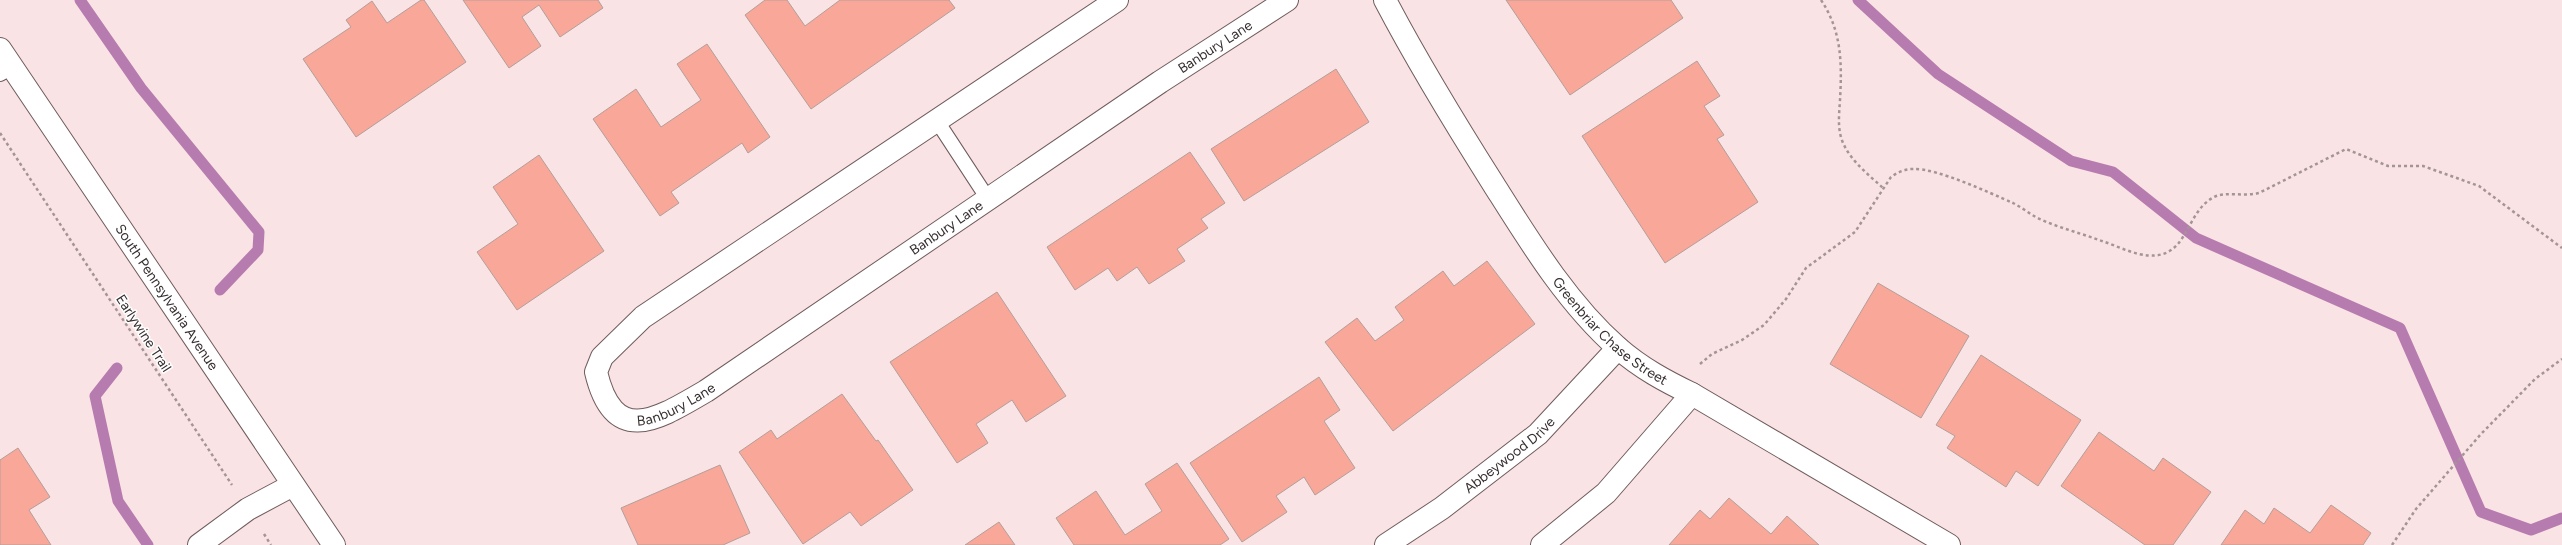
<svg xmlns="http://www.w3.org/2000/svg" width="2562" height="545" font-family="Figtree,sans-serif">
<rect width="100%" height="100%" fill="#fae3e5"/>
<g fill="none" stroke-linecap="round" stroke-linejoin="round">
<!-- stream -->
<g stroke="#b77caf" stroke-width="11">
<path d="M80 0 141 88 259 232 258 250 220 290"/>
<path d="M1858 0 1938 74 2071 161 2113 172 2196 238 2400 328 2481 512 2531 530 2562 518"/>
<path d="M117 368 95 396 118 501 148 545"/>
</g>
</g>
<!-- building -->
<g fill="#f9a798" stroke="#b39e9a">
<path d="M421 0H424L466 62 356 137 303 59 351 27 346 20 372 1 387 23Z"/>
<path d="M463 0H598L603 8 560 37 539 5 522 17 541 46 509 68Z"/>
<path d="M765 0H787L805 26 840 0H949L955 8 811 109 745 15Z"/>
<path d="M1506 0H1671L1683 18 1570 95Z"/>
<path d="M707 44 770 137 748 153 742 143 671 192 679 203 660 216 593 119 636 89 661 127 701 100 677 64Z"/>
<path d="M1697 61 1720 96 1704 106 1724 135 1717 139 1758 202 1665 263 1582 136Z"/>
<path d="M1336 69 1369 122 1244 201 1211 149Z"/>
<path d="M1190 152 1225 203 1201 219 1208 228 1177 249 1185 261 1149 284 1137 267 1117 281 1108 268 1075 290 1047 247Z"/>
<path d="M539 155 604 251 517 310 477 252 518 224 493 187Z"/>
<path d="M1487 261 1535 324 1393 431 1325 342 1357 318 1375 341 1404 320 1395 307 1443 271 1454 286Z"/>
<path d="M1878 283 1969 336 1921 418 1830 364Z"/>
<path d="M997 292 1066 396 1026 422 1012 400 976 424 988 443 957 463 890 362Z"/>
<path d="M1981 355 2081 420 2038 486 2016 471 2006 487 1947 448 1955 436 1936 425Z"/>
<path d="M1319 377 1340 410 1324 421 1355 468 1315 495 1304 477 1276 496 1287 512 1242 542 1190 463Z"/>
<path d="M842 394 876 441 878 440 913 490 861 526 850 512 803 544 739 452 771 430 777 439Z"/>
<path d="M2099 432 2154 471 2163 458 2211 492 2173 545H2145L2061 486Z"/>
<path d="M18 448 50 497 29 510 51 545H0V460Z"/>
<path d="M1177 463 1229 539 1220 545H1074L1056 518 1096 491 1125 535 1162 511 1145 484Z"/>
<path d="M720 465 750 533 723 545H638L621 508Z"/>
<path d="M1729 498 1771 534 1787 516 1819 545H1669L1700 510 1710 519Z"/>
<path d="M2331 505 2371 533 2363 545H2221L2245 510 2264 524 2274 508 2310 533Z"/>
<path d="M999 522 1015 545H965Z"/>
</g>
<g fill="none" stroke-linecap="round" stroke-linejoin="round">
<!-- service casing -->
<g stroke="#705c5e" stroke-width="16">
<g id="service">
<path d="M0 74 12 67"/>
<path d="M937 121 988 199"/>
</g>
</g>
<!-- minor casing -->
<g stroke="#705c5e" stroke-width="24">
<g id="minor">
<path id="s1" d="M1117 0 643 317 602 357 596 372C614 448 658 419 706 391L1160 82 1287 0"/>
<path id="s2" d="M1385 0C1418 63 1456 125 1494 185 1530 242 1567 303 1618 348 1641 368 1665 381 1692 394L1949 545"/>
<path d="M199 545 248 509 293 485"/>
<path id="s3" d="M1386 545 1442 508 1538 434 1618 348"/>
<path d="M1542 545 1606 493 1692 394"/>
</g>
</g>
<!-- secondary casing -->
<g stroke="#705c5e" stroke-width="24">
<g id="secondary">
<path id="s4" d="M0 49 334 545"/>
</g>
</g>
<!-- path -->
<g stroke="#a59496" stroke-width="2.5" stroke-dasharray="3 3" stroke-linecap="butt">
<path d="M1821 0C1842 31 1842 64 1840 100 1839 116 1837 131 1844 145 1852 162 1870 176 1883 188"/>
<path d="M0 133 232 485"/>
<path d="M1700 364 1712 354 1742 340 1764 325 1786 299 1806 268 1855 232 1891 177C1898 172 1905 169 1913 169 1937 168 1990 193 2013 203 2023 208 2032 216 2042 220 2060 228 2080 233 2099 240 2112 244 2126 251 2139 254 2190 265 2182 214 2214 197 2226 191 2244 197 2259 193L2346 149 2388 166H2423L2479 186 2562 248"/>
<path d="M264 534 271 545"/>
<path d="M2392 545 2416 509 2481 434 2535 379 2562 359"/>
</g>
<!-- service -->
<use href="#service" stroke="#fff" stroke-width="14"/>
<!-- minor -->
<use href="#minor" stroke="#fff" stroke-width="22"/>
<!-- secondary -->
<use href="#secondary" stroke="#fff" stroke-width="22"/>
</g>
<g text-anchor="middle" stroke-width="3" stroke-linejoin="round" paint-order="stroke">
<!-- street labels -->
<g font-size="14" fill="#372f30" stroke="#fff">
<text dy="5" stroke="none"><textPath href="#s1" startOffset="1403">Banbury Lane</textPath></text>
<text dy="5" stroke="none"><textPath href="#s1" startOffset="1079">Banbury Lane</textPath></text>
<text dy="5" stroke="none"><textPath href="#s4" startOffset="299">South Pennsylvania Avenue</textPath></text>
<text dy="5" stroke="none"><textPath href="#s2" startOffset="403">Greenbriar Chase Street</textPath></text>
<text transform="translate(144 333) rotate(57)" y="5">Earlywine Trail</text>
<text dy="5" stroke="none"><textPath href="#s1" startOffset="755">Banbury Lane</textPath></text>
<text dy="5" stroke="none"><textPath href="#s3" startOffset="153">Abbeywood Drive</textPath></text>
</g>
</g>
</svg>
